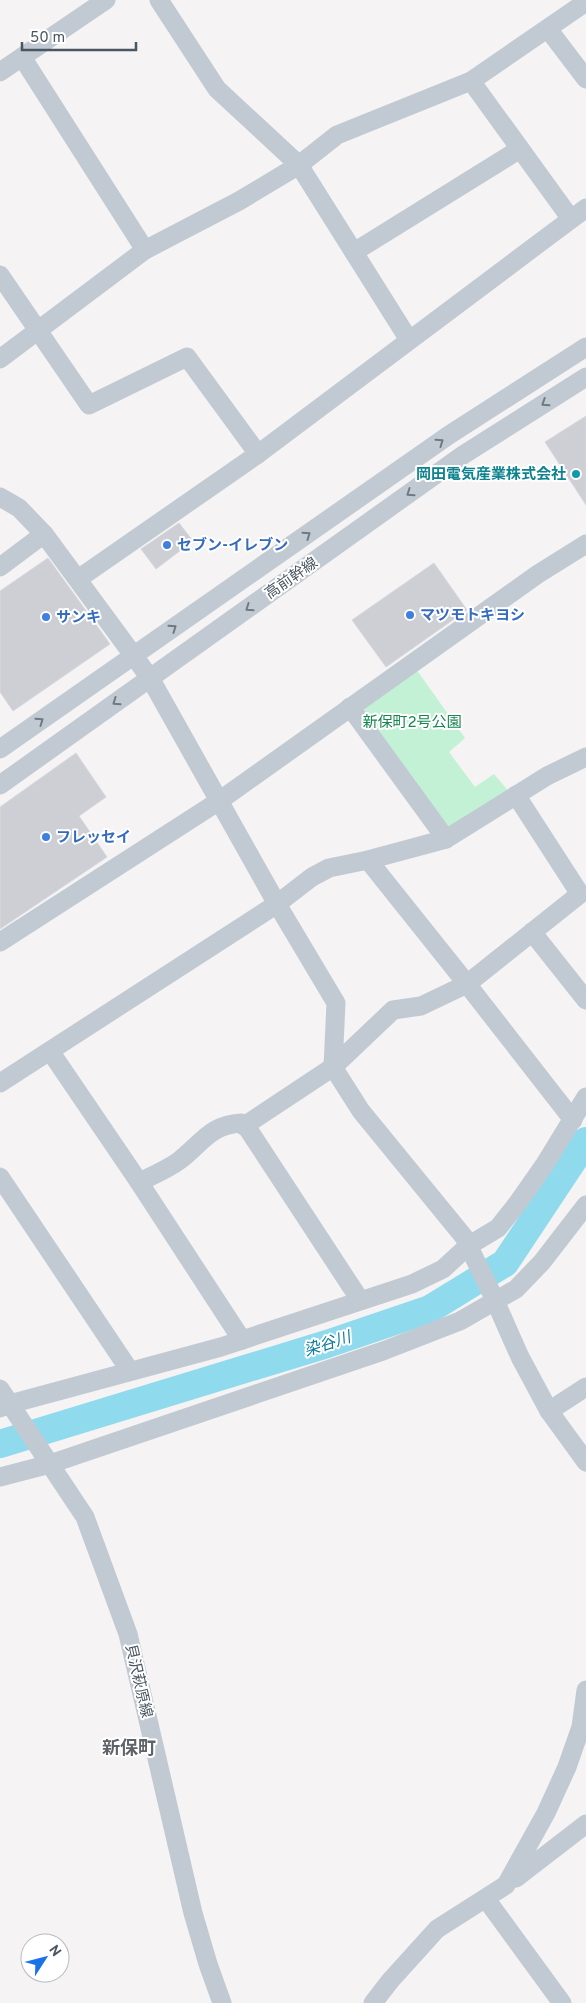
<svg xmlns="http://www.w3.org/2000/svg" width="586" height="2003" font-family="Overpass,'Noto Sans JP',sans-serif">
<rect width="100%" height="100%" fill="#f5f3f3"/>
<!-- green -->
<path fill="#c3f1d5" d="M416 669 465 738 449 752 475 787 494 774 510 793 449 830 364 714 365 707Z"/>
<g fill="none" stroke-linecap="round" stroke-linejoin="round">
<!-- river -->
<path stroke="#90daee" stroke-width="28" d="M0 1444 327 1344 430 1309 505 1263 586 1141"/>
</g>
<!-- building -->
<g fill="#cdcfd5" stroke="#d7d9de">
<path d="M586 416V505L545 442Z"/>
<path d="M179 523 193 541 156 569 141 549Z"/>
<path d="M48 558 110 644 13 711 0 692V591Z"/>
<path d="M434 563 467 610 386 667 352 620Z"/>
<path d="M76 753 106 797 79 816 107 857 0 929V807Z"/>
</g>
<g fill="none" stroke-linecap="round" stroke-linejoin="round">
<!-- minor -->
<g stroke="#c1cad2" stroke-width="19">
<path d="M159 0 217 89 299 165 409 340"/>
<path d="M548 29 586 79"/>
<path d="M22 57 145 250"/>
<path d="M0 72 106 0"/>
<path d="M471 81 571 219"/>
<path d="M354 252 520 149"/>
<path d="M0 275 89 405 187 357 258 454"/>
<path d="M0 359 145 250 239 201 299 165 337 135 471 81 586 2"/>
<path d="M0 497 19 508 44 534 150 678 277 904 336 1003 333 1067 361 1111 464 1237 493 1296 520 1357 549 1411 586 1462"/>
<path d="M0 567 44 534"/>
<path d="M78 579 258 454 586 208"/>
<path d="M350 707 446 839"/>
<path d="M0 749 449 435 586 347"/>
<path d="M0 785 463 455 586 377"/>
<path d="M368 860 467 984 580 894 516 795"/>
<path d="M532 932 586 1000"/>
<path d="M0 942 219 801 538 574 586 544"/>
<path d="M50 1051 139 1182 242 1340"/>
<path d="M0 1083 277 904 312 877 329 868 368 860 446 839 547 776 586 757"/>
<path d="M244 1126 333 1067 393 1010 421 1006 467 984 573 1120"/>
<path d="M0 1177 130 1371"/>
<path d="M139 1182C154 1175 168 1169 180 1160 203 1142 210 1125 241 1123L248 1129 360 1300"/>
<path d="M0 1389 85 1517 128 1634 193 1913 208 1964 222 2003"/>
<path d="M0 1408 10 1404 221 1347 412 1284 443 1269 468 1246 498 1228 517 1204 545 1164 586 1097"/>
<path d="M549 1411 586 1387"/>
<path d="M0 1477 50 1464 383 1351 460 1321 516 1289 542 1262 586 1205"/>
<path d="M516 1878 586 1824"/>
<path d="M486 1899 562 2003"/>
<path d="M373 2003 390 1981 437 1929 506 1885 546 1813 567 1767 581 1727 586 1690"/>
</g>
</g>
<!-- one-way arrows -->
<defs><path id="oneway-chevron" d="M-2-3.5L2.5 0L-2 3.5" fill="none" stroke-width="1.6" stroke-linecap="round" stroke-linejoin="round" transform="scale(1.25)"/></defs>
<g stroke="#6e7983">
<use href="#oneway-chevron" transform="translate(545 403) rotate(147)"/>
<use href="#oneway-chevron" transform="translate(440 442) rotate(-35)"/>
<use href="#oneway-chevron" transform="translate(410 493) rotate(145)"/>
<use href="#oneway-chevron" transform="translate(307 535) rotate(-35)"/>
<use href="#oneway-chevron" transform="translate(249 608) rotate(145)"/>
<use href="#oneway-chevron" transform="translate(173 628) rotate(-35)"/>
<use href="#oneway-chevron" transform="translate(116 702) rotate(145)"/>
<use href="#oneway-chevron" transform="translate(40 721) rotate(-35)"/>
</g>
<!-- markers -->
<circle fill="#0f9aa8" stroke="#fff" stroke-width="2" cx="576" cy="474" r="5"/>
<g fill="#3f7fe0" stroke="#fff" stroke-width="2">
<circle cx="167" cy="545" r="5"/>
<circle cx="410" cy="615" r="5"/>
<circle cx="46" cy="617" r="5"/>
<circle cx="46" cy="837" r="5"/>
</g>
<g text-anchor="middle" stroke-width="4" stroke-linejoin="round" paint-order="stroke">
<!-- culture labels -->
<g font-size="15" font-weight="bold" fill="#0d838f" stroke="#fff" text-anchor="end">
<text x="566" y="479">岡田電気産業株式会社</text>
</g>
<!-- shop labels -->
<g font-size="15" font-weight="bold" fill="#366cbe" stroke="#fff" text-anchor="start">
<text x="177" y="550">セブン-イレブン</text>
<text x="420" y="620">マツモトキヨシ</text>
<text x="56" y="622">サンキ</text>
<text x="56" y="842">フレッセイ</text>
</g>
<!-- street labels -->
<g font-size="15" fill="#4a5661" stroke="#fff">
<text transform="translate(291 578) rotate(-35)" y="5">高前幹線</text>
<text transform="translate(139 1681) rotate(77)" y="5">貝沢萩原線</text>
</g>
<!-- park labels -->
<g font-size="15" fill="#17864f" stroke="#fff">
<text x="412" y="727">新保町2号公園</text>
</g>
<!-- water labels -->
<g font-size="16" font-style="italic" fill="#0c7c9b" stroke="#fff">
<text transform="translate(327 1343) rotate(-18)" y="6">染谷川</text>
</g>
<!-- quarter labels -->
<g font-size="18" font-weight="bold" fill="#5f6368" stroke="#fff">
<text x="129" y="1754">新保町</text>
</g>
</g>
<!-- north arrow -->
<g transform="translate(45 1958) rotate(54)"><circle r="24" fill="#ffffff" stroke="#b7bbc0"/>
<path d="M0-4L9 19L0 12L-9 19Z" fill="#1a73e8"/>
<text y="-8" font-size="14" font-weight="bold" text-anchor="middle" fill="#4a5661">N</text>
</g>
<!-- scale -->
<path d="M22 42v8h114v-8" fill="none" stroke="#4a5661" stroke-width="2.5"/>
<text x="30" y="42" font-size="15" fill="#4a5661" stroke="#ffffff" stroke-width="4" paint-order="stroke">50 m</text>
</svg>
